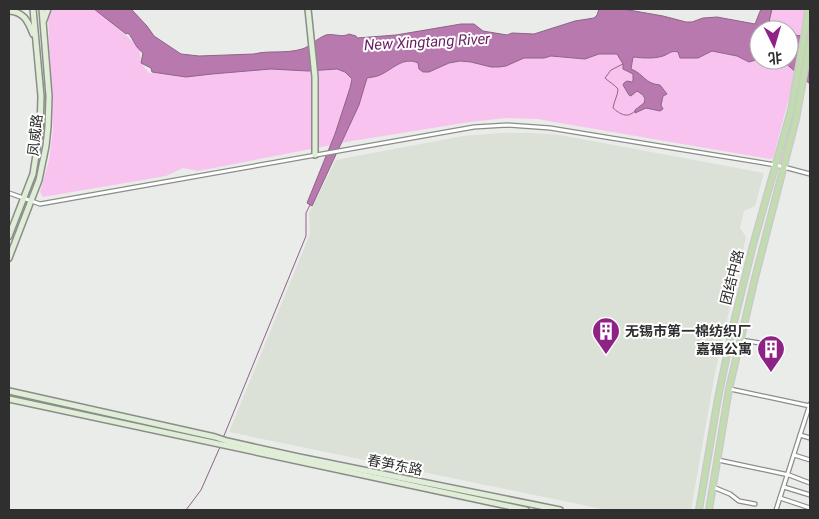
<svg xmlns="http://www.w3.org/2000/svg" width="819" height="519" font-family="Roboto,'Noto Sans SC',sans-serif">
<rect width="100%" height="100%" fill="#e9ece8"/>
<!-- built -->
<path fill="#dbe1d7" d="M501 133H532L560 135 764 173 755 206 744 211 740 228 746 237 715 373 691 510H607L229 432 310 234 309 213 336 160 463 136Z"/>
<!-- green -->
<g fill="#f8c4ef">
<path d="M51 9H99L105 17 139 47 141 63 149 73 271 69 308 71 337 69 345 72 352 79C363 75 404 59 413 61 419 61 425 68 429 72L449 63 460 61 471 62 491 67 517 61 524 58H544L550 56 585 59 599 54 668 53 675 51 698 58 712 51 737 56 749 62 759 59V60L784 62 796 71 773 158 770 159 554 122 538 119 506 118 470 122 352 141 198 171 183 168 166 176 43 197 40 192 49 160 53 130 48 16Z"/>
<path d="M772 9H810V40L801 36 789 34V30H775L771 28 769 21Z"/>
</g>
<!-- water -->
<g fill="#b879ae" stroke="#8f6388">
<path d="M94 9H131L147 26 154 36 181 54 199 56 254 54C270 50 286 54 302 49 310 47 317 38 326 35 333 33 342 38 349 34L356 36 357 38 396 35 461 24H474L483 31 507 35 512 33 534 34 575 21 594 18 597 15 599 9H623L663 16 686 22H692L703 18 717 17 755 24 761 9H772L769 22 771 28 775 30H759V59L749 62 737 56 712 51 698 58H680L678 52C671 50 669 54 663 56 654 59 642 58 633 57L631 69C644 74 645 84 660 85L667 94 663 96 661 105 663 109 660 111 646 108 635 113V110L644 103 645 99 643 95 637 91 631 96 629 95 623 85 624 83 627 81 632 82 633 81V74L623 69V64L617 54H599L585 59 551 56 544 58H524L506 66 499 67H491L471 62 460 61 449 63 429 72H423L419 69 418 63C403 56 392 70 380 75 376 77 371 77 367 78L359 105 312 206 307 203 335 134 350 88 352 79 345 72 337 69 308 71 271 69 212 74 186 77 152 72 151 68 141 63 143 53C135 47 134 40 128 33L126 34Z"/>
<path d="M789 34 801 36 810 40V84L784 62H771L763 60H789Z"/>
</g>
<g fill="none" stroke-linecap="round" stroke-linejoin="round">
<!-- stream -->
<g stroke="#8f6388" stroke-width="1">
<path d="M623 64 611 70 605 78C609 82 614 84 618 89 618 95 614 101 613 108 620 114 627 119 635 111"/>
<path d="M223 438 306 236V213L310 205"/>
<path d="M186 510 201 490 220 447"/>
</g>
<!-- street casing -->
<g stroke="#8b8d8a" stroke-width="5.5">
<g id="street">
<path d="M9 193 40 204 474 127 507 125 550 128 776 165 810 174"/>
<path d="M741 340 760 343"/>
<path d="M730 389 810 406"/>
<path d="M800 435 810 438"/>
<path d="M794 455 810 460"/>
<path d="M718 460 789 475 810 483"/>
<path d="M713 487 730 494 739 501 755 504"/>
<path d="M784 487 810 495"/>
<path d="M780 498 810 508"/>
<path d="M776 510 810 404"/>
</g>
</g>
<!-- secondary casing -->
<g stroke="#8b8d8a" stroke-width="8">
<g id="secondary">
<path d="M308 9 315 77V155"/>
<path d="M9 11C24 12 28 21 33 34"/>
<path d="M44 20 48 9"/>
<path d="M9 236 33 174 40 130 41 96 33 9"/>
<path d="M9 258 39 180 46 146 48 127 49 96 42 9"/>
<path d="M9 391 215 437 227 441 299 457 560 510"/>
<path d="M9 399 526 510"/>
</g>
</g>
<!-- primary casing -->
<g stroke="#c9c9c9" stroke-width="8">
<g id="primary">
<path d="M699 510 718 398 733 326 753 245 791 110 805 32 808 9"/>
<path d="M709 510 729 389 755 278 796 119 810 41"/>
</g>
</g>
<!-- street -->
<use href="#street" stroke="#fff" stroke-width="3"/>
<!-- secondary -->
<use href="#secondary" stroke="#e0edd7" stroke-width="5"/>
<!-- primary -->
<use href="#primary" stroke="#c2dbb0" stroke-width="5.5"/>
</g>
<!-- icons -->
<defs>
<g id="building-pin" transform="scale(1.4375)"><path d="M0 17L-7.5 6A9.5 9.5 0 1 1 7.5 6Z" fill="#8f2285" stroke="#fff"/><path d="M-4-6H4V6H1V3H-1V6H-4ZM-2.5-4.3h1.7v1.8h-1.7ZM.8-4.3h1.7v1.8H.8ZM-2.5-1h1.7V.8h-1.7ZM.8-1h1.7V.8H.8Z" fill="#fff"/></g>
</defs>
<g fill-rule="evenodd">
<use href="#building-pin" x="606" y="331"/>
<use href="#building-pin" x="771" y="349"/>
</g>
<g text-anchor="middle" stroke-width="4" stroke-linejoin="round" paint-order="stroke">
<!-- street labels -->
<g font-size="14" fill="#2e2f2e" stroke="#fff">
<text transform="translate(35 135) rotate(-84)" y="5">凤威路</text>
<text transform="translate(732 277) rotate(-76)" y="5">团结中路</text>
<text transform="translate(395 465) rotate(11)" y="5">春笋东路</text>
</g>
<!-- poi labels -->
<g font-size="14" font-weight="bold" fill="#2e2f2e" stroke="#fff" text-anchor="start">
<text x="625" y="336">无锡市第一棉纺织厂</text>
<text x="752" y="354" text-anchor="end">嘉福公寓</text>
</g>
<!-- water labels -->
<g font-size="15" font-style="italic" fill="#691e62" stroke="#fff">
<text transform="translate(427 42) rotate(-3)" y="5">New Xingtang River</text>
</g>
</g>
<!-- border -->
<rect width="819" height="519" fill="none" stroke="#2e2f2e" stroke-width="20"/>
<!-- north arrow -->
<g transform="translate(774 45) rotate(175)"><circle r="24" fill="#ffffff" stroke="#abacab"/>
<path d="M0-4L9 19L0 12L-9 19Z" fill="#8f2285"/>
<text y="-8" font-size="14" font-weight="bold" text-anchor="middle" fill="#2e2f2e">北</text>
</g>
</svg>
